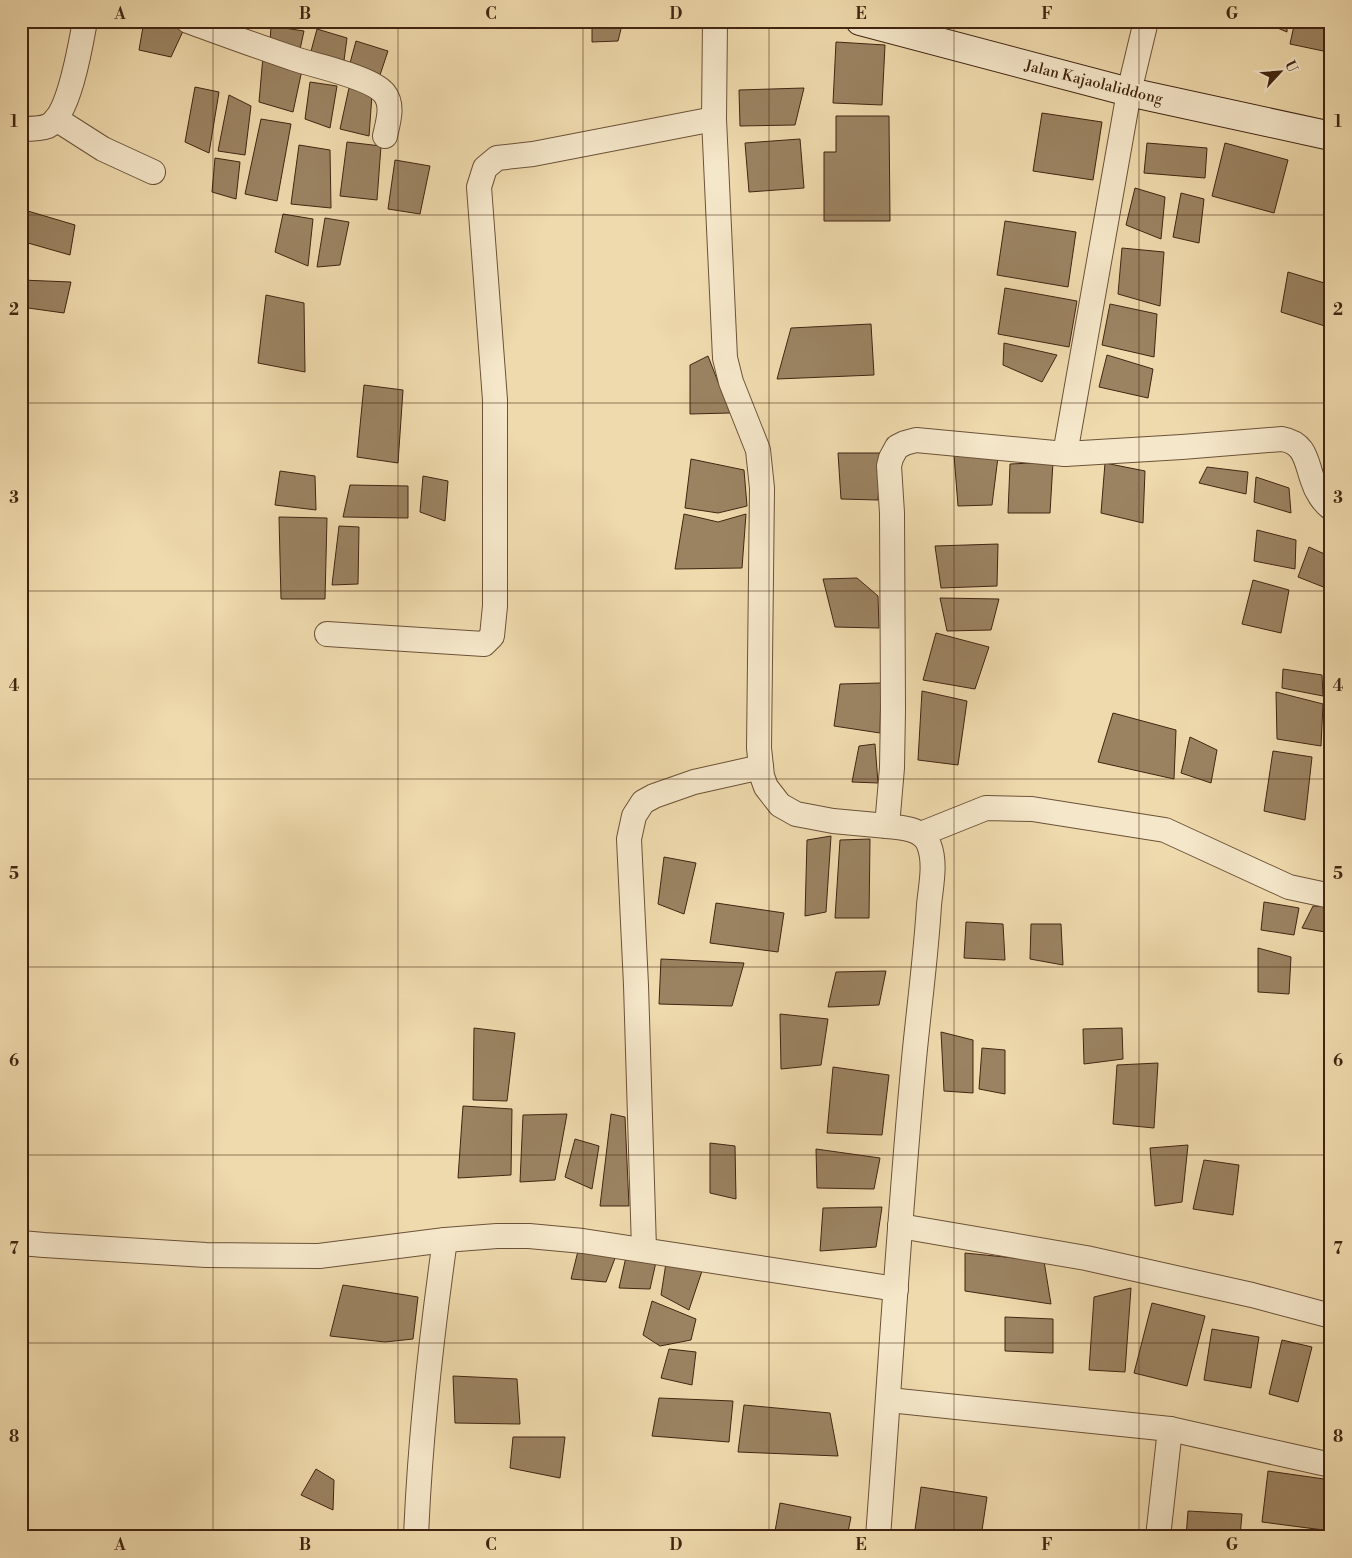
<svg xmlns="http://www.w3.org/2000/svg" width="1352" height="1558" font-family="'Libre Bodoni',serif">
<rect width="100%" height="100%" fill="#efdaad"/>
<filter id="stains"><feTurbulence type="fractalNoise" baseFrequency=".004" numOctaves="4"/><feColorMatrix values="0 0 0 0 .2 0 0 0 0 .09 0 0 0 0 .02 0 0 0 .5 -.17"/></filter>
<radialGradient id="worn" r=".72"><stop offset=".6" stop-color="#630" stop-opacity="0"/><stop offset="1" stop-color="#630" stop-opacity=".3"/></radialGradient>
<!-- building -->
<g fill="#9b8362" stroke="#412511">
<path d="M144 21H163L184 29 171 57 139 50Z"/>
<path d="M592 21H623L618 41 592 42Z"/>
<path d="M1261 21H1287V32Z"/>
<path d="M1295 21H1331V46L1328 52 1290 44Z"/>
<path d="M271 26 304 31 299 54 270 42Z"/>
<path d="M317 29 347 38 343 68 310 55Z"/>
<path d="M356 41 388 51 379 78 350 63Z"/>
<path d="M836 42 885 45 882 105 833 103Z"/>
<path d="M263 56 302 70 293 112 259 102Z"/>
<path d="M310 82 337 86 330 128 305 119Z"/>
<path d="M195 87 219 92 209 153 185 142Z"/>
<path d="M349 88 372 95 369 136 340 129Z"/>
<path d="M804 88 795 125 740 126 739 90Z"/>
<path d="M229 95 251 106 245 155 218 151Z"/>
<path d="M1042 113 1102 122 1093 180 1033 171Z"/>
<path d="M836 116H889L890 221H824V152H836Z"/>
<path d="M261 119 291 124 277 201 245 194Z"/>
<path d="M800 139 804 188 749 192 745 143Z"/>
<path d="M347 142 381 146 377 200 340 196Z"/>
<path d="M1147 143 1207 148 1205 178 1144 173Z"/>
<path d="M1225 143 1288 160 1274 213 1212 196Z"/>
<path d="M299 145 330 150 331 208 291 204Z"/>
<path d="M215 158 240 162 236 199 212 192Z"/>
<path d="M395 160 430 166 420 214 388 209Z"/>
<path d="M1135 188 1165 197 1161 239 1126 225Z"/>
<path d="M1181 193 1204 199 1199 243 1173 237Z"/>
<path d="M21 209 75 225 70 255 21 241Z"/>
<path d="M283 214 313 219 308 266 275 252Z"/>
<path d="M325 218 349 222 340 265 317 267Z"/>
<path d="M1005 221 1076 232 1068 287 997 275Z"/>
<path d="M1122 248 1164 252 1160 306 1118 294Z"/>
<path d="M1288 272 1331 285V328L1281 312Z"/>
<path d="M21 280 71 282 64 313 21 307Z"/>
<path d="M1005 288 1077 301 1069 347 998 334Z"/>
<path d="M266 295 304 303 305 372 258 363Z"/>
<path d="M1110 304 1157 314 1154 357 1102 345Z"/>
<path d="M871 324 874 375 777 379 791 328Z"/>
<path d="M1004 343 1057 355 1042 382 1003 365Z"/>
<path d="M1107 355 1153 369 1148 398 1099 387Z"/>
<path d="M708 356 730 413 690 414V365Z"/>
<path d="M364 385 403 390 398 463 357 457Z"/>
<path d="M838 453H881L878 500 841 499Z"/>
<path d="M954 455 998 457 992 505 958 506Z"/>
<path d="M691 459 744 470 747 506 718 513 685 508Z"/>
<path d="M1053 462 1050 513H1008L1010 464Z"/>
<path d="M1105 463 1145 471 1143 523 1101 513Z"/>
<path d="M1207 467 1248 472 1246 494 1199 483Z"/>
<path d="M280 471 315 476 316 510 275 505Z"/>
<path d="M423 476 448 481 445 521 420 512Z"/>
<path d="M1256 477 1289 488 1291 513 1254 502Z"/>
<path d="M350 485 408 486V518L343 517Z"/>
<path d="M684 514 718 522 746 514 742 568 675 569Z"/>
<path d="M279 517 327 518 325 599H281Z"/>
<path d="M339 526 359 527 358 584 332 585Z"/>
<path d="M1257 530 1296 540 1295 569 1254 561Z"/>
<path d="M998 544 997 586 941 588 935 546Z"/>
<path d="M1309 547 1331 557V590L1298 577Z"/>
<path d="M857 578 878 596 879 628 835 627 823 579Z"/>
<path d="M1253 580 1289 590 1281 633 1242 624Z"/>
<path d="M940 598 999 599 991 630 947 631Z"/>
<path d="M936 633 989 647 975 689 923 680Z"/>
<path d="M1283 669 1322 675 1323 696 1282 688Z"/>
<path d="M881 683 880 733 834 726 840 684Z"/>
<path d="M922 691 967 701 958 765 918 760Z"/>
<path d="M1276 692 1323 704 1321 746 1277 739Z"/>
<path d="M1113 713 1176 730 1174 779 1098 762Z"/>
<path d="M1190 737 1217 750 1211 783 1181 773Z"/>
<path d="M875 744 878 783 852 782 859 746Z"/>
<path d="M1273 751 1312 757 1305 820 1264 811Z"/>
<path d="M831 836 826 912 805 916 807 840Z"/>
<path d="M870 839 869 918H835L840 840Z"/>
<path d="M664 857 696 863 684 914 658 904Z"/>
<path d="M1264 902 1299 908 1294 935 1261 930Z"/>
<path d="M716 903 784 913 778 952 710 943Z"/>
<path d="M1313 906 1331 907V933L1302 928Z"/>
<path d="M966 922 1003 924 1005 960 964 958Z"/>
<path d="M1031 924H1061L1063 965 1030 959Z"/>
<path d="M1258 948 1291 957 1289 994 1258 992Z"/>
<path d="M661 959 744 963 732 1006 659 1004Z"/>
<path d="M886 971 879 1005 828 1007 836 972Z"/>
<path d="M780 1014 828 1019 821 1065 781 1069Z"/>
<path d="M474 1028 515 1033 507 1101 473 1100Z"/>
<path d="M1122 1028 1123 1059 1084 1064 1083 1029Z"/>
<path d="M941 1032 973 1040V1093L944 1091Z"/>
<path d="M982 1048 1005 1050V1094L979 1089Z"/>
<path d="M1158 1063 1154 1128 1113 1124 1117 1065Z"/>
<path d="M833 1067 889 1075 882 1135 827 1133Z"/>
<path d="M463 1106 512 1109 511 1175 458 1178Z"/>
<path d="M567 1114 555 1180 520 1182 523 1115Z"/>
<path d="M611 1114 625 1117 629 1206H600Z"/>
<path d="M575 1139 599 1146 592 1189 565 1177Z"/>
<path d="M710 1143 735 1146 736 1199 710 1193Z"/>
<path d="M1188 1145 1182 1202 1155 1206 1150 1148Z"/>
<path d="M816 1149 880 1158 874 1189 817 1188Z"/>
<path d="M1204 1160 1239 1165 1233 1215 1193 1209Z"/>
<path d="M882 1207 876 1247 820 1251 823 1208Z"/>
<path d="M578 1251 617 1253 606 1282 571 1279Z"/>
<path d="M965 1253 1044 1261 1051 1304 965 1291Z"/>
<path d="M626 1257 656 1262 650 1289 619 1288Z"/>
<path d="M666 1263 702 1271 689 1310 661 1295Z"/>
<path d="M343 1285 418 1297 413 1339 385 1342 330 1336Z"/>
<path d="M1131 1288 1125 1372 1089 1370 1094 1297Z"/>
<path d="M652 1301 696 1319 691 1340 660 1346 643 1335Z"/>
<path d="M1152 1303 1205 1316 1187 1386 1134 1373Z"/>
<path d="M1005 1317 1053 1319V1353L1005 1351Z"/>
<path d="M1212 1329 1259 1337 1251 1388 1204 1380Z"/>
<path d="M1282 1340 1312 1347 1298 1402 1269 1394Z"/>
<path d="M669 1349 696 1352 692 1385 661 1378Z"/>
<path d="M1325 1355H1331V1408L1325 1406Z"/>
<path d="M453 1376 517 1379 520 1424 455 1423Z"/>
<path d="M659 1398 733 1401 729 1442 652 1436Z"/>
<path d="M744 1405 830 1413 838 1456 738 1452Z"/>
<path d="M513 1437H565L560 1478 510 1468Z"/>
<path d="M316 1469 334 1480 333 1510 301 1495Z"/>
<path d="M1268 1471 1331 1480V1531L1262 1522Z"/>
<path d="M921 1487 987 1497 981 1537H914Z"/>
<path d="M780 1503 851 1517 847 1537H774Z"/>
<path d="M1188 1511 1242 1514 1240 1537H1186Z"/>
<path d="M236 1531 255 1533 254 1537H233Z"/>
</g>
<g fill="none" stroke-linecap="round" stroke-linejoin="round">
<!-- street casing -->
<g stroke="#6c5238" stroke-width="26">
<g id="street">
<path d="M188 21C224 34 259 47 295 59 316 66 371 77 384 93 394 105 388 122 385 136"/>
<path d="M715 21 714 119 725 358 731 382 758 450 762 488 759 748 762 776 766 787 780 805 796 814 833 821 887 826"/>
<path d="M56 119 103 149 153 172"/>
<path d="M21 129C29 129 41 129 48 126 69 116 81 43 85 21"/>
<path d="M1065 454 1129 92 1146 21"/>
<path d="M327 634 484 644 492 636 495 606V400L479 187 485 168 497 158 533 154 714 119"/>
<path d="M921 834 986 808 1032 809 1165 830 1289 887 1331 896"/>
<path d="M900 1226 1086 1258 1252 1295 1331 1316"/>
<path d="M21 1243 44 1245 206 1255 319 1256 445 1240 497 1236H529L583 1241 896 1289"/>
<path d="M644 1249 636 985 629 839 634 816 643 802 654 796 694 782 761 767"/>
<path d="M889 1400 1170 1429 1331 1465"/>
<path d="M416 1537C420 1437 431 1339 445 1240"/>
<path d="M878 1537C890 1377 899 1218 914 1059 919 1007 926 956 929 905 931 885 936 863 929 845 923 828 902 828 887 826L892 768 893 710 892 513 889 466 891 458 897 447 905 443 916 440 1065 454 1182 447 1282 439C1306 443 1306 462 1313 481 1316 491 1323 502 1331 508"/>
<path d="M1158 1537 1170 1429"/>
</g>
</g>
<!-- secondary casing -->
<g stroke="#412511" stroke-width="30">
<path id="secondary" d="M860 21 1129 92 1331 136"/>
</g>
<!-- street -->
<use href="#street" stroke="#f5e7ca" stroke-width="24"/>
<!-- secondary -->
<use href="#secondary" stroke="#f5e7ca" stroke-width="28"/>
</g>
<!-- grid -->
<path fill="none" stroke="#412511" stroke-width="1" stroke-opacity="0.55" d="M213 21V1537M398 21V1537M583 21V1537M769 21V1537M954 21V1537M1139 21V1537M21 215H1331M21 403H1331M21 591H1331M21 779H1331M21 967H1331M21 1155H1331M21 1343H1331"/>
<g text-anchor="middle" stroke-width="4.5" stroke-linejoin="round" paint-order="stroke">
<!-- street labels -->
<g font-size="15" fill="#412511" stroke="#f5e7ca">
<text transform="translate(1094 82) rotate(14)" y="5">Jalan Kajaolaliddong</text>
</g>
</g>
<!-- margin -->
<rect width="1352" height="1558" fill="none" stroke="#efdaad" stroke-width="55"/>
<!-- north arrow -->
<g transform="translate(1280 72) rotate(64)" stroke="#f5e7ca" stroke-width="4" paint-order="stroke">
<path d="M0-4L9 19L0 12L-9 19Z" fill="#412511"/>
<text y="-8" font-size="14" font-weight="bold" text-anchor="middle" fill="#412511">U</text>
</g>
<rect x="28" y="28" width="1296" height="1502" fill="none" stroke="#412511" stroke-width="2"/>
<g font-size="16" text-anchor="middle" font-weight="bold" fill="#412511">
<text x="120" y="19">A</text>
<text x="305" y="19">B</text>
<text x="491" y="19">C</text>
<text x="676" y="19">D</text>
<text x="861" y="19">E</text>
<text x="1047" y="19">F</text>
<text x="1232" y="19">G</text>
<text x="14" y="127">1</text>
<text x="1338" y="127">1</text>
<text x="14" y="315">2</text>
<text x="1338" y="315">2</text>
<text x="14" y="503">3</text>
<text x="1338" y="503">3</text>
<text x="14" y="691">4</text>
<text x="1338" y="691">4</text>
<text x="14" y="879">5</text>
<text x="1338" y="879">5</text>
<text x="14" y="1066">6</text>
<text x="1338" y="1066">6</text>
<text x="14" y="1254">7</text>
<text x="1338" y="1254">7</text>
<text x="14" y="1442">8</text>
<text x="1338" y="1442">8</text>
<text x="120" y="1550">A</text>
<text x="305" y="1550">B</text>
<text x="491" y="1550">C</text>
<text x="676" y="1550">D</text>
<text x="861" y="1550">E</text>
<text x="1047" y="1550">F</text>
<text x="1232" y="1550">G</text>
</g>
<rect width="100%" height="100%" filter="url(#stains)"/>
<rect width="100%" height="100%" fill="url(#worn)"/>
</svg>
